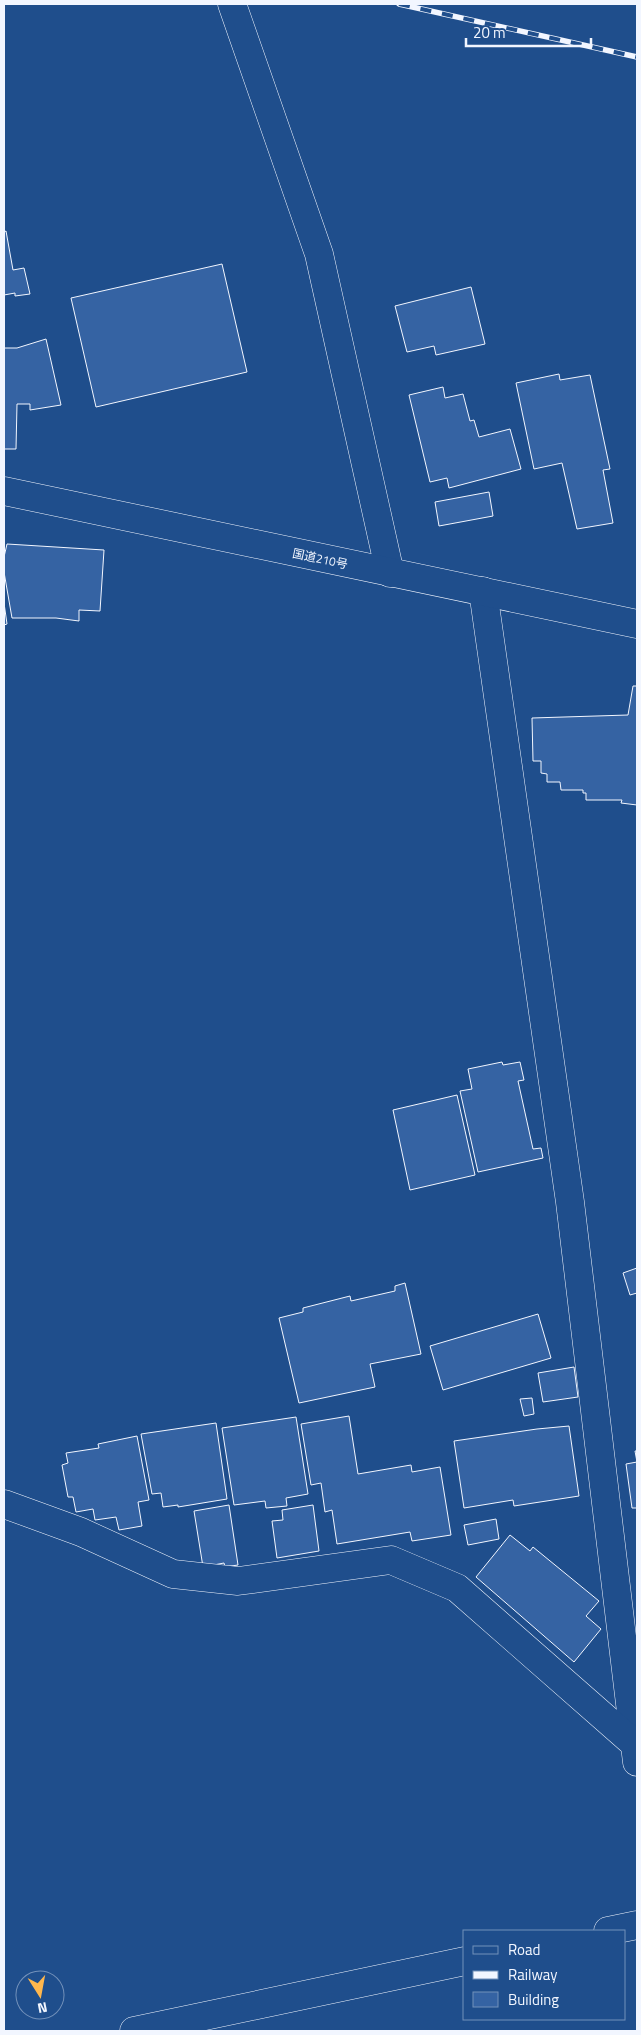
<svg xmlns="http://www.w3.org/2000/svg" width="641" height="2035" font-family="'Titillium Web','Noto Sans JP',sans-serif">
<rect width="100%" height="100%" fill="#1f4e8c"/>
<!-- building -->
<g fill="#3563a3" stroke="#f2f6ff">
<path d="M6 231 13 270 24 268 30 294 15 296V293L4 295V232Z"/>
<path d="M222 264 247 372 96 407 71 298Z"/>
<path d="M471 287 485 344 436 355 434 346 407 352 395 306Z"/>
<path d="M46 339 61 405 30 410V404H17L16 449H4V348H17Z"/>
<path d="M559 374 560 380 590 375 610 469 603 470 613 523 577 529 562 463 534 469 516 383Z"/>
<path d="M443 387 445 398 463 394 470 421 474 420 479 437 510 429 521 469 449 488 447 478 430 482 409 395Z"/>
<path d="M489 492 493 516 439 526 435 502Z"/>
<path d="M7 544 104 550 100 611 79 610V621L56 618H12L4 572V557Z"/>
<path d="M4 603 7 624 4 625Z"/>
<path d="M633 686H637V805L621 803 622 800H586V793H583V790H561L560 782H547V774L541 773V761H533L532 718 628 715Z"/>
<path d="M502 1062 503 1065 520 1062 524 1080 518 1081 533 1149 541 1148 543 1158 478 1172 460 1091 472 1089 468 1069Z"/>
<path d="M457 1095 475 1175 410 1190 393 1110Z"/>
<path d="M637 1268V1293L630 1295 623 1273Z"/>
<path d="M405 1283 421 1354 370 1364 375 1387 299 1403 279 1318 303 1312V1308L350 1296 351 1301 395 1291V1286Z"/>
<path d="M538 1314 551 1358 443 1390 430 1346Z"/>
<path d="M574 1367 578 1397 543 1402 538 1373Z"/>
<path d="M532 1398 534 1414 524 1416 520 1399Z"/>
<path d="M349 1416 358 1474 411 1465 412 1472 440 1467 451 1535 412 1541 410 1532 337 1544 332 1510 325 1512 321 1483 311 1485 301 1424Z"/>
<path d="M296 1417 308 1494 286 1498 287 1506 266 1508 265 1501 234 1505 222 1428Z"/>
<path d="M216 1423 227 1499 178 1507V1505L163 1507 161 1493 152 1494 141 1434Z"/>
<path d="M569 1426 579 1496 514 1506 513 1500 464 1508 454 1441 537 1429Z"/>
<path d="M137 1436 149 1500 138 1502 142 1526 119 1530 116 1517 95 1520 93 1509 76 1512 73 1497H68L62 1465 68 1463 66 1453 99 1448 98 1444Z"/>
<path d="M635 1451H637V1508H632L626 1464 637 1462Z"/>
<path d="M229 1505 238 1565 225 1567 224 1563 203 1567 194 1511Z"/>
<path d="M313 1505 319 1551 277 1558 272 1521 283 1520 282 1510Z"/>
<path d="M496 1519 499 1539 468 1545 464 1525Z"/>
<path d="M510 1535 530 1551 533 1547 599 1601 586 1616 601 1629 574 1662 476 1577Z"/>
</g>
<g fill="none" stroke-linecap="round" stroke-linejoin="round">
<!-- street casing -->
<g stroke="#f2f6ff" stroke-width="29">
<g id="street">
<path d="M483 591 570 1202 637 1762"/>
<path d="M4 1504 81 1532 173 1574 238 1581 391 1560 457 1588 637 1746"/>
<path d="M608 1931 637 1925"/>
<path d="M134 2031 465 1961"/>
</g>
</g>
<!-- secondary casing -->
<g stroke="#f2f6ff" stroke-width="29">
<path id="secondary" d="M232 4 319 254 390 573"/>
</g>
<!-- highway casing -->
<g stroke="#f2f6ff" stroke-width="29">
<path id="highway" d="M4 491 637 624"/>
</g>
<!-- street -->
<use href="#street" stroke="#1f4e8c" stroke-width="28"/>
<!-- secondary -->
<use href="#secondary" stroke="#1f4e8c" stroke-width="28"/>
<!-- highway -->
<use href="#highway" stroke="#1f4e8c" stroke-width="28"/>
<!-- rail casing -->
<g stroke="#f2f6ff" stroke-width="5.5">
<path id="rail" d="M399 4 637 57"/>
</g>
<!-- rail -->
<use href="#rail" stroke="#1f4e8c" stroke-width="4" stroke-dasharray="11" stroke-linecap="butt"/>
</g>
<g text-anchor="middle" stroke-width="4" stroke-linejoin="round" paint-order="stroke">
<!-- street labels -->
<g font-size="12" fill="#f2f6ff" stroke="#1f4e8c">
<text transform="translate(320 559) rotate(12)" y="4">国道210号</text>
</g>
</g>
<!-- border -->
<rect width="641" height="2035" fill="none" stroke="#f2f6ff" stroke-width="10"/>
<!-- legend -->
<rect x="463" y="1930" width="162" height="90" fill="#1f4e8c" stroke="#7391ba"/>
<rect x="473" y="1946" width="25" height="8" fill="#1f4e8c" stroke="#7391ba"/>
<text x="508" y="1955" font-size="15" fill="#f2f6ff">Road</text>
<rect x="473" y="1971" width="25" height="8" fill="#f2f6ff" stroke="#7391ba"/>
<text x="508" y="1980" font-size="15" fill="#f2f6ff">Railway</text>
<rect x="473" y="1992" width="25" height="15" fill="#3563a3" stroke="#7391ba"/>
<text x="508" y="2005" font-size="15" fill="#f2f6ff">Building</text>
<!-- north arrow -->
<g transform="translate(40 1995) rotate(169)"><circle r="24" fill="#1f4e8c" stroke="#7391ba"/>
<path d="M0-4L9 19L0 12L-9 19Z" fill="#ffb74d"/>
<text y="-8" font-size="14" font-weight="bold" text-anchor="middle" fill="#f2f6ff">N</text>
</g>
<!-- scale -->
<path d="M466 38v8h125v-8" fill="none" stroke="#f2f6ff" stroke-width="2.5"/>
<text x="473" y="38" font-size="15" fill="#f2f6ff" stroke="#1f4e8c" stroke-width="4" paint-order="stroke">20 m</text>
</svg>
